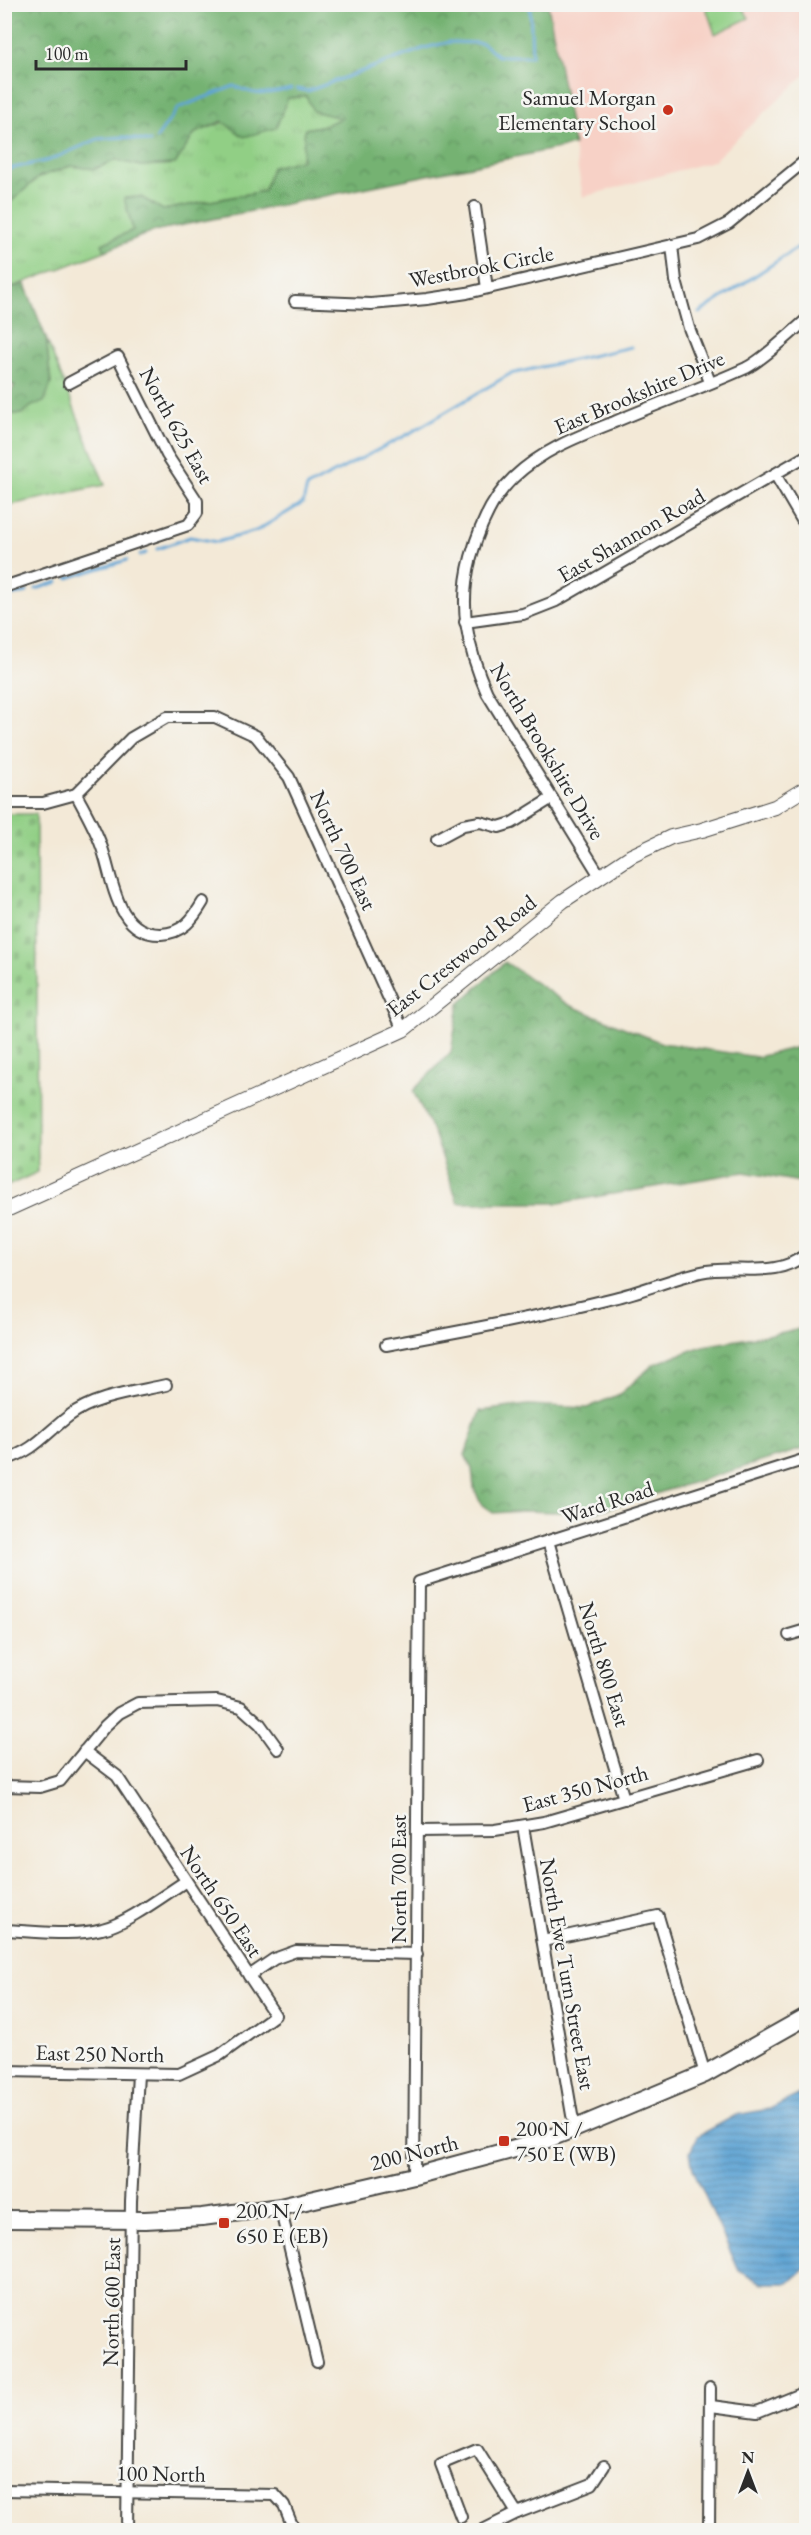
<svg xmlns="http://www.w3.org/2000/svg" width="811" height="2535" font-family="'EB Garamond',serif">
<defs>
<pattern id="grass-tufts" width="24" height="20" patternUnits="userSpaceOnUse" patternTransform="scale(1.5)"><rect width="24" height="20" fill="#91cf85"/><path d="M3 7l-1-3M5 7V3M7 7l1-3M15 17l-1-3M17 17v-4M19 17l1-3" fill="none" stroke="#7db273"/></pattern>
<pattern id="forest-crowns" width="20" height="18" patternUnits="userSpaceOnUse" patternTransform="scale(1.5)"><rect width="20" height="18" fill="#74b272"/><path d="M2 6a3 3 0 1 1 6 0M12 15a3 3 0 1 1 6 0" fill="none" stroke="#5f915e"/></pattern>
<pattern id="cemetery-stones" width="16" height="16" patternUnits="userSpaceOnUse" patternTransform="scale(1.5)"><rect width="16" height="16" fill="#91cf85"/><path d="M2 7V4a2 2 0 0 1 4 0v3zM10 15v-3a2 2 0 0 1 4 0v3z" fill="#7db273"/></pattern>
<pattern id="water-rules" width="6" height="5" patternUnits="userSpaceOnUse" patternTransform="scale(1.5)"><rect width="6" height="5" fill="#5fa4d4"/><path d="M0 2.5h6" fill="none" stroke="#4f86ac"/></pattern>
</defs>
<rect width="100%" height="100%" fill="#f6f6f2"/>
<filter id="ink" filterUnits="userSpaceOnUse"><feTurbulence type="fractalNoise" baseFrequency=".0167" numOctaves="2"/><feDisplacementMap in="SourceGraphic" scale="12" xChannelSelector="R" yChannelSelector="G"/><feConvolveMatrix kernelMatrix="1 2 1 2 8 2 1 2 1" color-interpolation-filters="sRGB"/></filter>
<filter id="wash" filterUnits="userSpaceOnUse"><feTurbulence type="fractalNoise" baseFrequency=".008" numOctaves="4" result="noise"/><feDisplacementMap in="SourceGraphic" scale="24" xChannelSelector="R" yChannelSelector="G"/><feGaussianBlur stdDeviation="1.35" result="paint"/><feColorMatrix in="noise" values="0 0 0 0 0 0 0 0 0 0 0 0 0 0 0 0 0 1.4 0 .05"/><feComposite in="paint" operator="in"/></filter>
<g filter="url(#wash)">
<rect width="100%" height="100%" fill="#f3e9d7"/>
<!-- built -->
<path fill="#f7d1c6" d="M548 5H806V74L713 161 583 197Z"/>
<!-- grass -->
<g fill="url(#grass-tufts)" stroke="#5e7d58" stroke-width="1.5">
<path d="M705 5H741L749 18 715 34Z"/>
<path d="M306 96 341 118 326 125 305 129 302 160 264 191 163 210 141 197 125 198 133 230 103 244 105 251 5 290 4 207 39 177 71 166 95 169 116 160 141 166 175 164 195 133 288 98Z"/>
<path d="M46 338 105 485 5 506 4 406 8 414H22L51 384Z"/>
</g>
<!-- forest -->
<g fill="url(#forest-crowns)" stroke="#506e4e" stroke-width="1.5">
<path d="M5 4 548 5 574 145 154 231 105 251 102 244 133 230 124 198 141 197 163 210 264 191 272 167 302 160 305 129 326 125 341 118 313 111 306 96 288 98 276 128 244 137 222 121 195 133 175 164 141 166 116 160 95 169 71 166 39 177 5 207Z"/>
<path d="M25 284 46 338 51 384 44 402 32 406 22 414H8L5 402 15 385H5V290Z"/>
<path d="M505 962 569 1005 662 1043 757 1057 806 1045V1183L744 1172 559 1203H458L435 1136 413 1091 451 1052 459 1004Z"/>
<path d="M806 1328V1448L593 1513 524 1511 493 1513 481 1504 474 1488 472 1469 465 1455 480 1411 528 1405 587 1408 620 1394 654 1364 703 1346Z"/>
</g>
<!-- cemetery -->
<path fill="url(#cemetery-stones)" stroke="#5e7d58" stroke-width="1.5" d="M5 814H36L38 1172 5 1187Z"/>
<!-- water -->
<path fill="url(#water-rules)" stroke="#456880" stroke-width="1.5" d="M806 2091V2268L789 2283H762L739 2271 693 2169 690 2152 698 2136 736 2115 770 2109Z"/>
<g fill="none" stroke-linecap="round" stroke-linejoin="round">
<!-- stream -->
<g stroke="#5fa4d4" stroke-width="3">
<path d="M297 89 308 91 425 48 449 42 482 43 498 56H532L530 4"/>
<path d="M156 139 178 108 234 86C258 97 266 94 291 89"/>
<path d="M4 170 50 160 98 139 124 137 150 142"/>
<path d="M699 313 806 242"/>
<path d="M157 549 190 537 217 542 256 531 303 503 307 487 410 433 510 374 631 347"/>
<path d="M140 555 146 553"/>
<path d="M68 578 127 560"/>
<path d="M36 589 58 582"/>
<path d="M10 596 27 592"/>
</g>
</g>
</g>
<g filter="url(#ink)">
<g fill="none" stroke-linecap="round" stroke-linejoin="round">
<!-- minor casing -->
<g stroke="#494845" stroke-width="14">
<g id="minor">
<path d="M475 207 487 288"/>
<path d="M672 245 676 281 689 328 710 382"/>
<path d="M295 301 371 304 427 299 467 293 698 239 729 223 806 160"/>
<path d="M775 474 802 520"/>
<path d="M4 587 188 525 197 513V501L167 455 118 357 69 383"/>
<path d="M465 622 523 614 556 601 806 456"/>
<path d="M76 794C85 811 95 828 101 845 113 876 115 935 161 934 183 933 193 919 203 902"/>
<path d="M4 803H43L76 794 131 738 167 717H215L256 736 289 777 403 1030"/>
<path d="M437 839 463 825 480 822 499 827 512 823 552 798"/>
<path d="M600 876 487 693C467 648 458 605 471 557 479 528 491 499 513 478 541 451 576 437 612 423 656 404 702 388 746 368 764 359 790 334 806 320"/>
<path d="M386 1345C462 1331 538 1317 614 1298 643 1291 671 1279 701 1272 735 1264 775 1280 806 1254"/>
<path d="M4 1460C36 1450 45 1434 69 1416 95 1396 135 1392 166 1385"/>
<path d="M548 1541 624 1799"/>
<path d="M789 1635 806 1630"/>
<path d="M4 1786 40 1787 60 1781 105 1726 119 1713 138 1703 217 1701 241 1707 260 1724 278 1749"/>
<path d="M523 1826 572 2115 576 2128"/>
<path d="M418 1831 495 1830 544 1822 758 1760"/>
<path d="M4 1930C35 1931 71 1937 102 1929 126 1924 164 1895 186 1881"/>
<path d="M543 1941 658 1916 705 2074"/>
<path d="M249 1976 274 1959 296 1951 417 1954"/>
<path d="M4 2071 179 2074 220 2055 275 2015 117 1776 84 1751"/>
<path d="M414 2176 419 1582 806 1459"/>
<path d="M280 2207 317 2362"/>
<path d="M711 2406 757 2412 806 2392"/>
<path d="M4 2490 275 2495 284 2505 294 2530"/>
<path d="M461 2517 441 2464 477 2449 517 2513"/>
<path d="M127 2530 131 2201 138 2074"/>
<path d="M483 2530 517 2513 592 2484 604 2466"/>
<path d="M709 2530 710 2388"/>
</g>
</g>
<!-- tertiary casing -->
<g stroke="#494845" stroke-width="16">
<path id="tertiary" d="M4 1211 403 1030 563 901 631 856 671 837 702 830 775 807 806 788"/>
</g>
<!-- primary casing -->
<g stroke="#494845" stroke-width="20">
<path id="primary" d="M4 2219 145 2220 202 2217 280 2207 414 2176 537 2143 576 2128 705 2074 806 2017"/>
</g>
<!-- minor -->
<use href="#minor" stroke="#fff" stroke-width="10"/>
<!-- tertiary -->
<use href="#tertiary" stroke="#fff" stroke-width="14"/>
<!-- primary -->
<use href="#primary" stroke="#fff" stroke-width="16"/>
</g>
</g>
<!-- markers -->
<g fill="#c8321e" stroke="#f6f6f2" stroke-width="2">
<circle cx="668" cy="110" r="6"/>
<rect x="498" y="2135" width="12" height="12" rx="3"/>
<rect x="218" y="2217" width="12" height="12" rx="3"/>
</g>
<g text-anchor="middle" stroke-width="5" stroke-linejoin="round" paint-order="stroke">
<!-- poi labels -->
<g font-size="22" fill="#2b2b2b" stroke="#f6f6f2" text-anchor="start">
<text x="656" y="105" text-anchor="end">Samuel Morgan<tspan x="656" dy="25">Elementary School</tspan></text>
<text x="516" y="2136">200 N /<tspan x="516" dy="25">750 E (WB)</tspan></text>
<text x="236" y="2218">200 N /<tspan x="236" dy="25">650 E (EB)</tspan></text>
</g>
<!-- street labels -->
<g font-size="22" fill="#2b2b2b" stroke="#f6f6f2">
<text transform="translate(481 266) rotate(-11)" y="8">Westbrook Circle</text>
<text transform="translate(639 392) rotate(-23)" y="8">East Brookshire Drive</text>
<text transform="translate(177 425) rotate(61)" y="8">North 625 East</text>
<text transform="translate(631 535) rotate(-30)" y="8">East Shannon Road</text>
<text transform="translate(548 751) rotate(59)" y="8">North Brookshire Drive</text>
<text transform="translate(344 850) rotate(65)" y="8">North 700 East</text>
<text transform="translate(461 955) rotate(-38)" y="8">East Crestwood Road</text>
<text transform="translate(607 1502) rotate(-18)" y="8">Ward Road</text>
<text transform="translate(605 1664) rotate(73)" y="8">North 800 East</text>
<text transform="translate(585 1788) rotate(-15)" y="8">East 350 North</text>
<text transform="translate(398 1879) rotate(-90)" y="8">North 700 East</text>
<text transform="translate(222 1901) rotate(56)" y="8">North 650 East</text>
<text transform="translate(568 1974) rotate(80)" y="8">North Ewe Turn Street East</text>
<text transform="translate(100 2053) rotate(1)" y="8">East 250 North</text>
<text transform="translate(414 2152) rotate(-14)" y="8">200 North</text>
<text transform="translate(111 2302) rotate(-89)" y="8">North 600 East</text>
<text transform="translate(161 2473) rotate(1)" y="8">100 North</text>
</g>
</g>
<!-- margin -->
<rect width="811" height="2535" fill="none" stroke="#f6f6f2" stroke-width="24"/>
<!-- north arrow -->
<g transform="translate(748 2472)" stroke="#f6f6f2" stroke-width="4.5" paint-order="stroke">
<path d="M0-4.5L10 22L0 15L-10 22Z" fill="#2b2b2b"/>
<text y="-9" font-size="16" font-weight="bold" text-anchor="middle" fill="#2b2b2b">N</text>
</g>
<!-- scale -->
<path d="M36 60v9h150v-9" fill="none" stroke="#2b2b2b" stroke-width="3"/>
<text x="45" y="60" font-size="18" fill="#2b2b2b" stroke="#f6f6f2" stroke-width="4.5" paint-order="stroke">100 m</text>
</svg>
